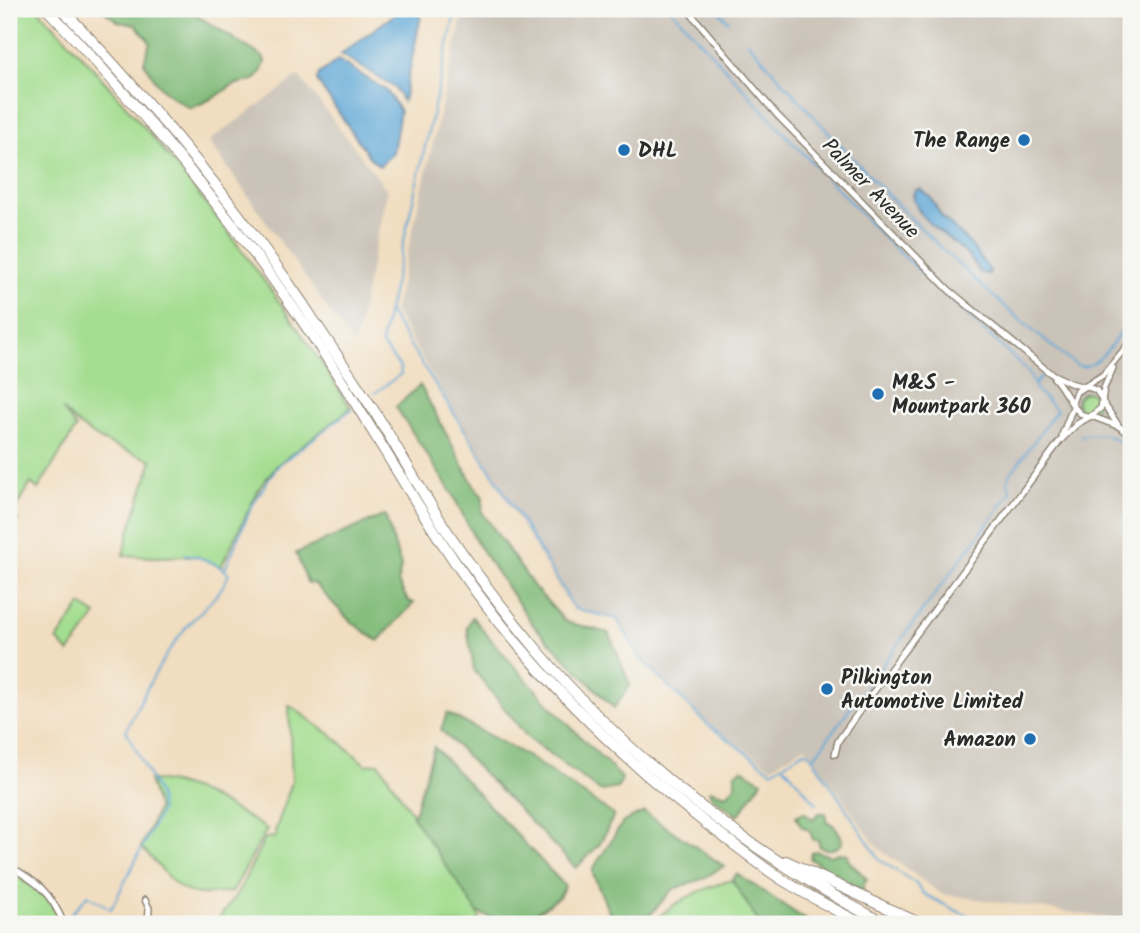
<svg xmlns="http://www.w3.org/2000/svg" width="1140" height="933" font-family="Kalam,sans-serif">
<rect width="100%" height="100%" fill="#f6f6f2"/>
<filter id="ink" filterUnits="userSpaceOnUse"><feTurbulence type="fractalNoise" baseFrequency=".0143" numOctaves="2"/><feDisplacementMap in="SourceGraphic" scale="14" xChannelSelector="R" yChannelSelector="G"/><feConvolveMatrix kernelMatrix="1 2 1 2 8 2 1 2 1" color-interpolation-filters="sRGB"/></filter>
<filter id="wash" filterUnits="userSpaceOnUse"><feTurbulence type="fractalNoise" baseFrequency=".00686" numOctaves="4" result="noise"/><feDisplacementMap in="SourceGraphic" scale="28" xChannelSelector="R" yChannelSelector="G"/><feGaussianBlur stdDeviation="1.57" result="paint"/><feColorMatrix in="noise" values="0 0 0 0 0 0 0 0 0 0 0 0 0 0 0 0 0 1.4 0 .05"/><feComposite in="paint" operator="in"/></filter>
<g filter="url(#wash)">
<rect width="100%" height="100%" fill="#f1ddbf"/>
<!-- industrial -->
<g fill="#cac3b8">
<path d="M464 9H1131V909L1123 920 941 894 877 847 805 746 771 767 708 725 641 659 614 617 572 610 394 311Z"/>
<path d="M299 76 387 190 354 346 209 141Z"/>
</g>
<!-- green -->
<g fill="#a3dd8f" stroke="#67845d" stroke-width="2">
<path d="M9 9H38C155 131 259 265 351 408L276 466 260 487 221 567 197 556 152 557 123 555C131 522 143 492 152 460 113 446 91 440 62 409L76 428 38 489 31 483 12 514 18 519 9 539Z"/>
<circle cx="1087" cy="402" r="10"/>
<path d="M81 605 96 615 69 653 57 640Z"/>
<path d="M289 705 334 737 366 765 379 763 478 913 481 924H215L239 891 265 838 276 837 275 832 292 782Z"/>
<path d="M149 780C191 781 232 808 267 829L233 891C175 902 178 884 141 847L158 809Z"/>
<path d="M9 870C32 883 53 897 60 924H9Z"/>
<path d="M732 880 760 924H652C672 902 703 888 732 880Z"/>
</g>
<!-- forest -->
<g fill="#82bc7a" stroke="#567452" stroke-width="2">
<path d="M101 9H192L201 18 263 57 265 61C258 88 248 78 232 86 227 88 222 93 217 96 209 100 200 104 191 108 164 94 159 88 144 62L150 42 136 25 119 22Z"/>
<path d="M420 385 473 484 483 497 482 512 535 588 566 622 609 633 630 685 614 708 534 626 478 545 453 495 396 407Z"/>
<path d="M385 515 401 566 398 582 408 601 414 603 378 641 350 621 314 583 308 584 296 553Z"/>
<path d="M472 617C519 674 569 727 622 778L618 788 600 791 528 738 474 670 467 627Z"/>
<path d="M447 713 524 754 614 815 600 844 576 868 441 730Z"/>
<path d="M434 747 565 886 559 897 533 915 502 922 478 913 413 817Z"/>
<path d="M742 769 762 781 738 816 711 796 709 790 727 795 735 785V774Z"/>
<path d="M644 812 724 866 702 879 673 889 642 924H614L593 874V869L623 822Z"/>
<path d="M804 812 812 819 819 813H826V821C835 825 842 833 842 843 835 850 829 851 820 847L818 840H813L810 831 801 826 796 816Z"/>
<path d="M815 851 831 856 838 853 848 854V860L867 879 863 885 864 890C851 890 843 884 836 873H826L823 866 810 859 811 853Z"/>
<path d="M737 874 812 924H760L732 880Z"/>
</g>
<!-- water -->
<g fill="#61a8d7" stroke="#466a81" stroke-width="2">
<path d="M402 9H411L421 16 403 102 395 88 341 54Z"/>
<path d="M338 60 386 90 400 111 393 152 380 166 370 158 317 81 319 74Z"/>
<path d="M920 189 930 197 942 217 970 244 990 271 989 274 979 272C965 240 919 230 913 195L916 190Z"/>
</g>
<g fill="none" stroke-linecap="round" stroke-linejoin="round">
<!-- stream -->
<g stroke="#61a8d7" stroke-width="2">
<path d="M456 9 388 311 500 485 575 609 617 619 641 659 708 725 769 769 772 771 804 751 810 754 880 860 915 883 924 894 955 910 968 916 1006 924"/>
<path d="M671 9 784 133 888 242 1028 371 1037 391 1057 410 1009 476 1007 481 1011 492 814 757"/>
<path d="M717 9 728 21"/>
<path d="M747 41C849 158 953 270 1076 365 1097 375 1120 332 1131 316"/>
<path d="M1126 364 1128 367C1124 382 1121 392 1131 405"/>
<path d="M1035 384 1042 376"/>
<path d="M375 393 401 374 400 367 381 344 388 311"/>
<path d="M1081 436C1104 431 1113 436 1131 449"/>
<path d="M225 569 251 508 269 478 280 464 352 409"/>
<path d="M784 766 817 804"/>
<path d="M70 915 88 895 111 909 161 810 158 793 126 730C143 695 160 661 184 630 198 612 221 596 229 574 220 564 198 556 185 554"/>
<path d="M966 924 968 917"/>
</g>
</g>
</g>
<g filter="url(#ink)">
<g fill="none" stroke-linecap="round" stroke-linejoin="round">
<!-- street casing -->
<g stroke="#8e8475" stroke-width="8">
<g id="street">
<path d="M687 9 777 115 949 290 1050 373 1070 383 1084 387"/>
<path d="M1054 378C1065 389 1073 413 1087 417"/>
<path d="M1087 387 1096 390 1102 399"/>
<path d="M1102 401 1118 425"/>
<path d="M1072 403 1076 392 1103 375 1131 341"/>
<path d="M1091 416 1101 408 1104 388 1113 368"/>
<path d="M1062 435 1073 407"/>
<path d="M835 754 838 741 863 706 1060 441 1077 424 1091 416 1120 427 1131 436"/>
<path d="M9 866C38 882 51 893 64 924"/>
<path d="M145 900 149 908 148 924"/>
</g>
</g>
<!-- highway casing -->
<g stroke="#8e8475" stroke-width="12">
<g id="highway">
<path d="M47 9C135 102 219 201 292 306 345 381 389 461 439 538 516 658 621 762 736 846 752 858 768 871 786 882 811 897 837 911 862 924"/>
<path d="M62 9C149 100 232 200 303 304 327 341 352 377 376 414 400 452 422 493 447 531 475 573 506 613 538 651 634 765 754 855 885 924"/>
<path d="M786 861 921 924"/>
</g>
</g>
<!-- street -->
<use href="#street" stroke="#fff" stroke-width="5"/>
<!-- highway -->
<use href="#highway" stroke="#fff" stroke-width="10"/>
</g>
</g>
<!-- markers -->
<g fill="#1f6fb2" stroke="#f6f6f2" stroke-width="2.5">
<circle cx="1024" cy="140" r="7"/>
<circle cx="624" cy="150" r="7"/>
<circle cx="878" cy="394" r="7"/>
<circle cx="827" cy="689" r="7"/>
<circle cx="1030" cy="739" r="7"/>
</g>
<g text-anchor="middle" stroke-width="5" stroke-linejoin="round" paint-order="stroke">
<!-- poi labels -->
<g font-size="21" font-weight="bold" fill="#2b2b2b" stroke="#f6f6f2" text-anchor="start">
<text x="1010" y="147" text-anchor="end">The Range</text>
<text x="638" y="157">DHL</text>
<text x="892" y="389">M&amp;S -<tspan x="892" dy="24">Mountpark 360</tspan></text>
<text x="841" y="684">Pilkington<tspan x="841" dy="24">Automotive Limited</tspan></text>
<text x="1016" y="746" text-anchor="end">Amazon</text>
</g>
<!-- street labels -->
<g font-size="21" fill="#2b2b2b" stroke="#f6f6f2">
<text transform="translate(871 188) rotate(46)" y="7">Palmer Avenue</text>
</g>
</g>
<!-- margin -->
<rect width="1140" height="933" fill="none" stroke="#f6f6f2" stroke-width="35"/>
</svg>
